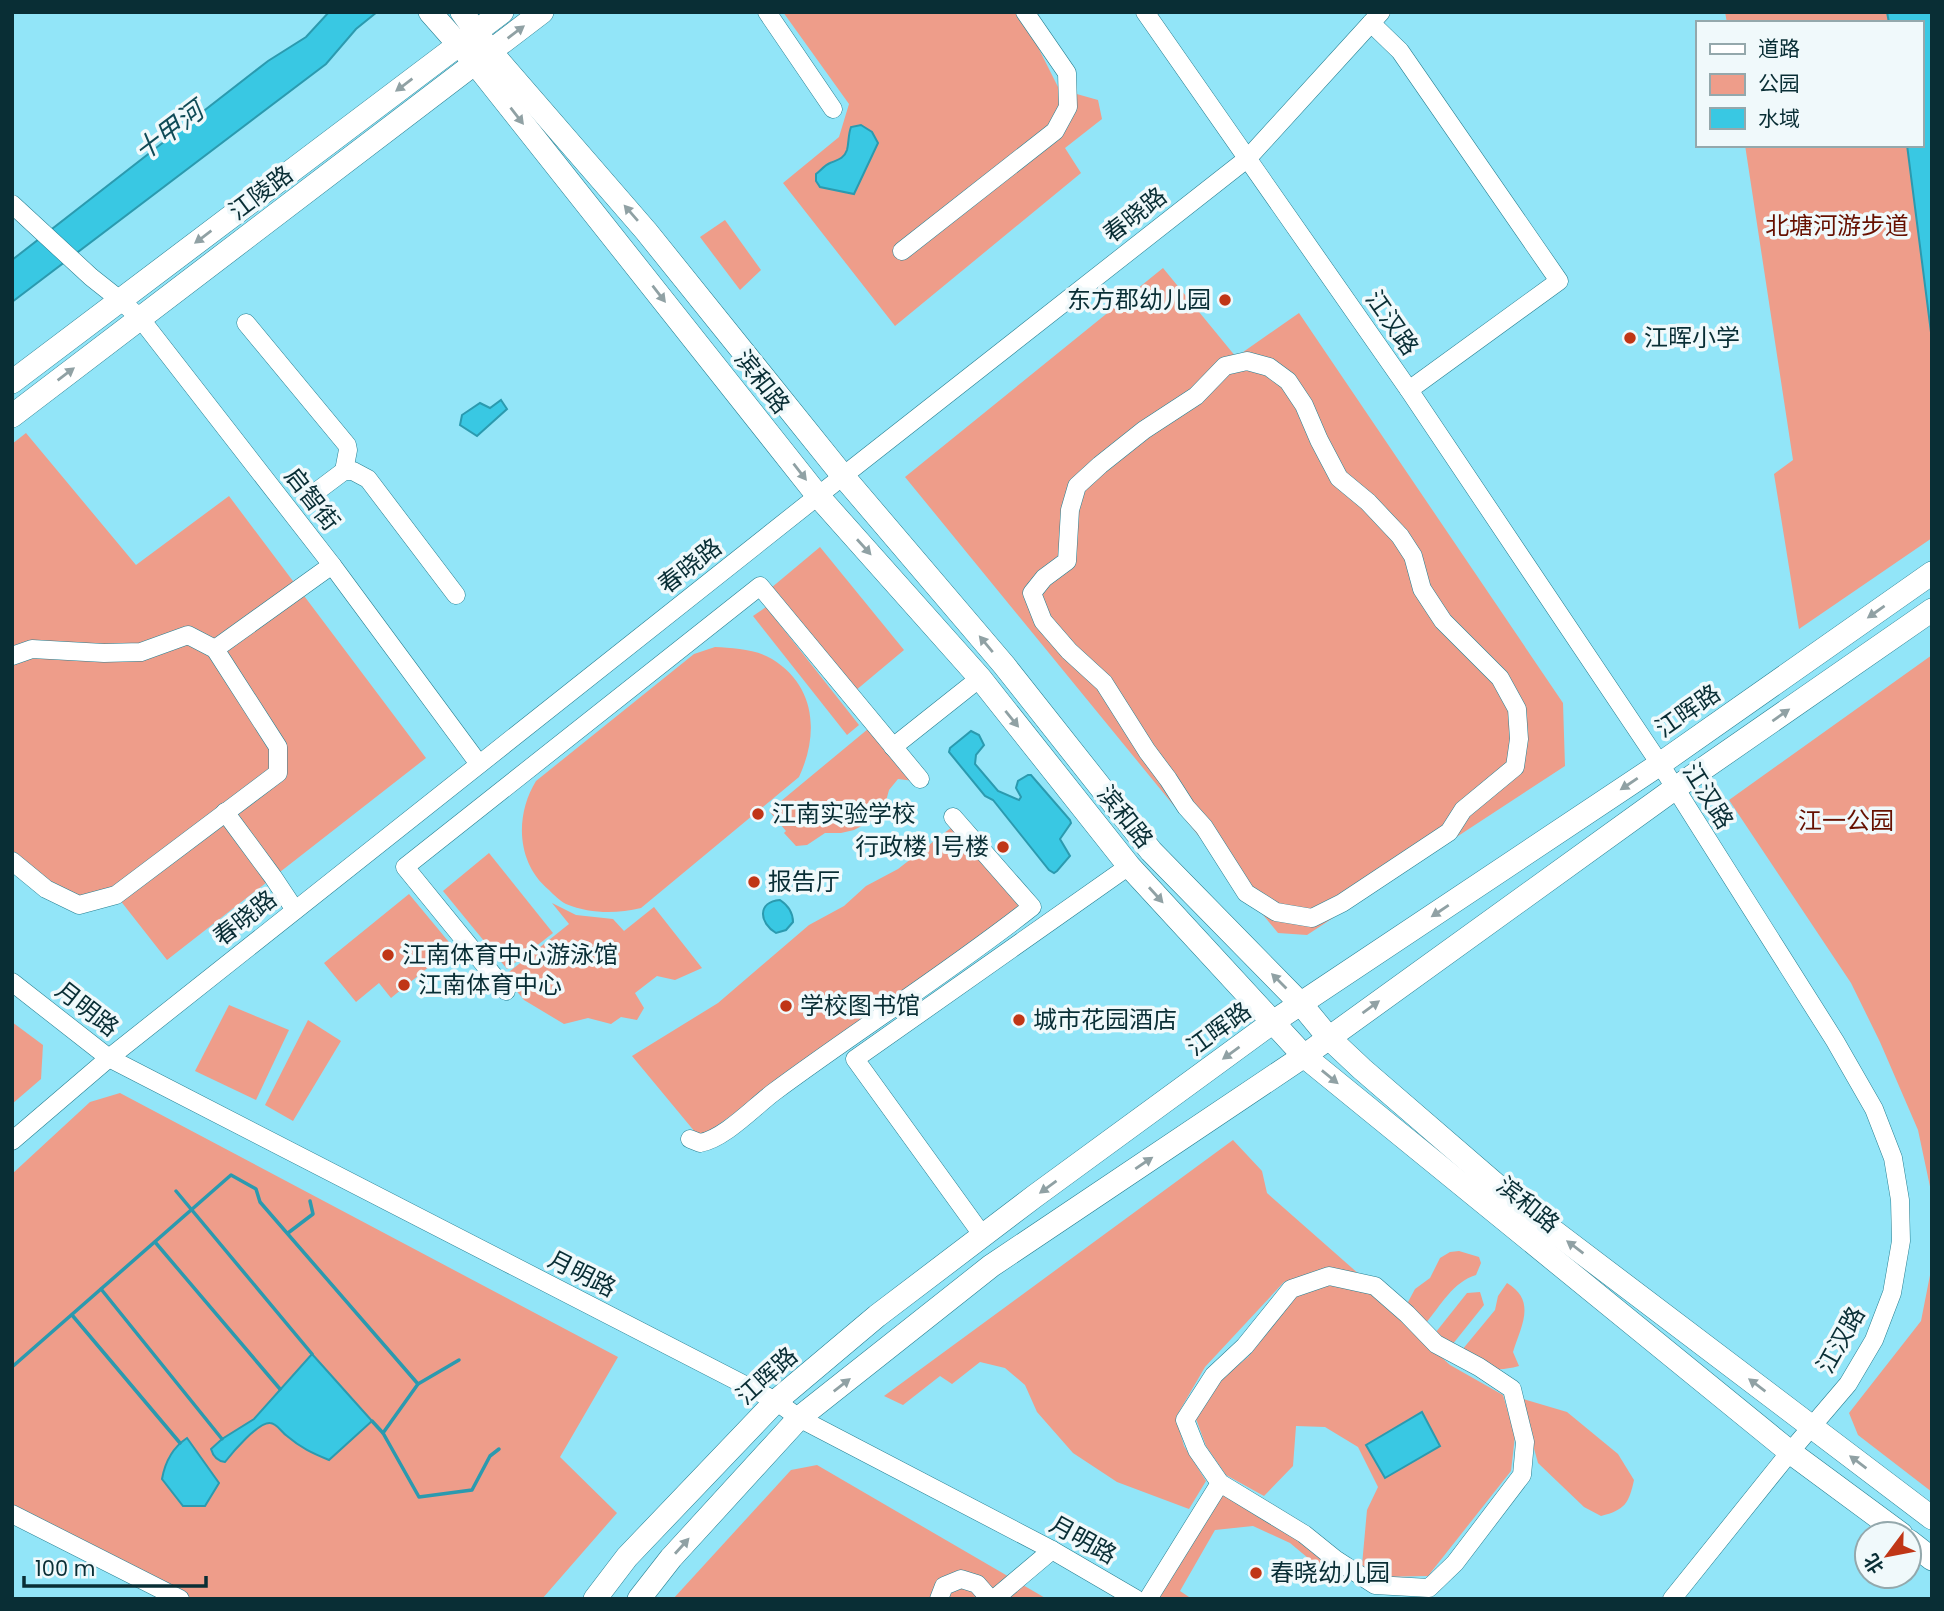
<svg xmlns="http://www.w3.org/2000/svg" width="1944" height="1611" font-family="Poppins,'Noto Sans SC',sans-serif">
<rect width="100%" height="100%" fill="#92e5f8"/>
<!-- green -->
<g fill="#ee9d8a">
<path d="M783 12H1015L1037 45 1059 89 1098 100 1102 119 1065 148 1081 173 895 326 783 183 839 137 849 104Z"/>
<path d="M1725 12H1887L1889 23H1727Z"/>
<path d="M1745 145H1907L1932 340V538L1799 629 1774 474 1793 460Z"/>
<path d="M725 220 761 270 740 290 700 237Z"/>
<path d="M1163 268 1236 357 1299 313 1563 703 1565 766 1307 935 1278 933 905 477Z"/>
<path d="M26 433 136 565 229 496 426 758 167 960 116 895 79 905 12 861V444Z"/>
<path d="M820 547 904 650 855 691 771 588Z"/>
<path d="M766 607 859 725 847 735 753 616Z"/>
<path d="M715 647C733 648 756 649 772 659 816 686 819 734 799 777L641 908C616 914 591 914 566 904 560 901 554 895 549 890 516 863 515 815 536 781L694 654Z"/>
<path d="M1932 655V1196L1918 1130 1880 1042 1851 983 1729 800Z"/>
<path d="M868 729 914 781 898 779 889 790 886 801 871 821 854 830 841 833H825L807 845 796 846 784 833 786 831 769 811Z"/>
<path d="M952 827 1021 907 700 1138 632 1056 718 1003 809 925 844 906 866 886 898 869Z"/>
<path d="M489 853 553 933 507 969 443 891Z"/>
<path d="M409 894 453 947 391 998 379 983 356 1002 324 963Z"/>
<path d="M552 903 576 915 613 919 624 931 654 907 702 968 675 980 657 976 635 993 644 1008 637 1020 621 1017 611 1024 588 1018 564 1024 524 1000 504 976 569 924Z"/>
<path d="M229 1005 289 1030 256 1100 195 1071Z"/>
<path d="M308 1020 341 1041 293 1121 265 1105Z"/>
<path d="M12 1022 43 1045 41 1079 12 1104Z"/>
<path d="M120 1093 618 1357 560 1457 617 1513 542 1599H190L12 1508V1174L90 1102Z"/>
<path d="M1233 1140 1262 1171 1267 1193 1360 1275 1330 1268 1284 1282 1205 1367 1176 1417 1184 1446 1206 1481 1189 1509 1117 1482 1073 1453 1037 1412 1025 1385 1005 1368 980 1362 952 1384 940 1376 903 1405 884 1396Z"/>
<path d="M1459 1251 1479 1257 1481 1263 1476 1275C1453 1282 1441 1305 1426 1323L1410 1310 1408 1302 1415 1289 1430 1278 1440 1258 1450 1252Z"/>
<path d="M1932 1265V1492L1858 1435 1849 1413 1921 1321Z"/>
<path d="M1507 1283C1537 1301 1521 1326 1513 1352L1519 1366C1489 1374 1486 1366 1462 1350L1495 1310 1498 1296Z"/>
<path d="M1329 1284 1372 1294 1450 1365 1503 1395 1515 1436 1511 1471 1428 1576 1378 1577 1362 1565 1367 1510 1378 1487 1358 1447 1325 1427 1296 1426 1293 1466 1264 1496 1226 1475 1206 1446 1196 1419 1222 1378 1248 1357 1297 1295Z"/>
<path d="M1480 1292 1484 1305 1452 1345 1440 1342 1436 1332 1467 1293Z"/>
<path d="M1520 1398 1567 1412 1618 1454 1634 1480C1629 1503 1625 1510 1601 1516L1584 1507 1538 1463Z"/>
<path d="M817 1465 1047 1599H673L791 1470Z"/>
<path d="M1223 1492 1291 1534 1345 1575 1338 1583 1290 1543 1253 1526 1215 1530 1180 1591 1192 1599H1162L1159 1597Z"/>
</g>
<!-- water -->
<g fill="#39c8e3" stroke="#2b9aaf" stroke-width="2">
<path d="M329 12H377L356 29 326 64 12 302V260L268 61 306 37Z"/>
<path d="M1887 12H1932V340L1907 145H1921V23H1889Z"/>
<path d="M861 125 872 132 878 143 854 194 820 187 816 181V174C820 171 825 165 830 163 837 160 844 159 847 150 849 142 848 135 851 127Z"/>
<path d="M501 400 507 409 477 436 460 425 462 415 480 403 490 408Z"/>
<path d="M971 731 979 735 984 745 976 755 975 764 998 791 1019 800 1021 797 1016 788 1018 781 1028 775H1031L1070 820 1071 823 1060 839 1070 856 1057 871 1054 873 1049 870 993 800 985 796 949 752 950 748Z"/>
<path d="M780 900C789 906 793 913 793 922L786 930 776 933C759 923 757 902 780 900Z"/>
<path d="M312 1354 372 1421 329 1460C312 1453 301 1448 287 1436 281 1432 277 1423 270 1423 258 1422 232 1453 225 1462 217 1461 213 1456 211 1449L222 1439 254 1419Z"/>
<path d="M1422 1412 1440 1446 1385 1478 1366 1445Z"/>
<path d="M187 1438 219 1483 205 1506H183L162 1479C165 1462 172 1448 187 1438Z"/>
</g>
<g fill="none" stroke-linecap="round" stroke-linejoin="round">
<!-- stream -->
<g stroke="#2b9aaf" stroke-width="3.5">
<path d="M176 1191 312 1354"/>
<path d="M288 1233 313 1214 310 1201"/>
<path d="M155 1242 280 1389"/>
<path d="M101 1289 222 1439"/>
<path d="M72 1315 180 1443"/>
<path d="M12 1367 231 1175 256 1189 260 1202 418 1384"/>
<path d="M372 1421 383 1433 418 1384 459 1360"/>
<path d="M383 1433 419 1497 472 1490 490 1456 499 1449"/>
</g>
<!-- minor casing -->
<g stroke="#267f91" stroke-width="19">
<g id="minor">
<path d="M767 12 833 109"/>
<path d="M1145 12 1409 390 1660 764 1835 1041 1874 1109 1893 1158 1900 1200 1901 1241 1892 1293 1874 1340 1848 1384 1790 1452 1672 1599"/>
<path d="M1371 23 1400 51 1559 281 1409 390"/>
<path d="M12 204 91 277 120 300 140 318 332 565 479 764"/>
<path d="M902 251 1055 131 1068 107 1067 73 1025 12"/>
<path d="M246 323 347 445 348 450 344 471"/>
<path d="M1247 361 1269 367 1288 381 1304 405 1319 440 1339 478 1368 502 1400 536 1413 556 1422 589 1443 621 1500 678 1517 709 1519 739 1515 767 1463 810 1449 832 1342 903 1312 918 1276 912 1246 893 1204 827 1186 807 1168 779 1147 751 1104 683 1069 651 1043 621 1032 593 1044 578 1067 561 1070 510 1077 486 1100 465 1144 430 1196 396 1225 366Z"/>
<path d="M312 495 344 471H353L368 479 456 595"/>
<path d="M215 649 332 565"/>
<path d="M12 656 32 649 104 653 141 652 188 635 215 649 278 747V773L116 895 79 905 46 889 12 861"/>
<path d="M893 747 980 678"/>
<path d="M225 812 273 877 295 910"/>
<path d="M12 982 109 1058 776 1401 799 1418 1052 1550 1136 1599"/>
<path d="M506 991 405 867 760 586 920 779"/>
<path d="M690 1139 700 1143C724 1139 754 1107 774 1092 859 1029 948 973 1032 907L953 817"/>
<path d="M12 1141 109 1058 843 476 1248 158 1381 12"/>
<path d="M983 1236 855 1059 1129 866"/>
<path d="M1329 1276 1375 1286 1407 1314 1436 1344 1479 1367 1512 1389 1525 1442 1522 1475 1455 1563 1429 1588 1375 1585 1335 1559 1304 1534 1220 1483 1197 1450 1185 1420 1214 1375 1245 1346 1291 1289Z"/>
<path d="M12 1514 180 1599"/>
<path d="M939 1599 944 1586 961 1579 977 1584 990 1599"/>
<path d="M994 1599 1052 1550"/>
<path d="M1148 1599 1220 1483"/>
</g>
</g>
<!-- major casing -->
<g stroke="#267f91" stroke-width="24">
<g id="major">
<path d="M430 12 475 63 818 496 980 678 1129 866 1304 1056 1790 1452 1901 1534"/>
<path d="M462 12 490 51 646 231 843 476 1004 665 1151 851 1301 1004 1329 1038 1362 1069 1523 1208 1932 1518"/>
<path d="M12 382 502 12"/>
<path d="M12 416 542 12"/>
<path d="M1909 1541 1932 1559"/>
<path d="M595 1599 627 1557 776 1401 877 1316 1035 1196 1273 1022 1660 764 1932 573"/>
<path d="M639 1599 671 1558 799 1418 991 1266 1304 1056 1674 789 1932 610"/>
</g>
</g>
<!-- minor -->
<use href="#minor" stroke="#fff" stroke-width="18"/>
<!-- major -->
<use href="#major" stroke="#fff" stroke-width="23"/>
</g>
<!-- one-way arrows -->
<defs><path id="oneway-solid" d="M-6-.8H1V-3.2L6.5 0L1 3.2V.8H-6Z" transform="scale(1.75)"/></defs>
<g fill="#90a1a4">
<use href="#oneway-solid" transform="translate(516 32) rotate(-37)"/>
<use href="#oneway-solid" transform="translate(404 85) rotate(143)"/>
<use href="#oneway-solid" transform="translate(517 116) rotate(52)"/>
<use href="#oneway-solid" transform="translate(631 213) rotate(-131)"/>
<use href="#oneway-solid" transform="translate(203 237) rotate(143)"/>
<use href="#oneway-solid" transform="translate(659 294) rotate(52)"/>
<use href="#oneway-solid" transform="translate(66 374) rotate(-37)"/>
<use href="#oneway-solid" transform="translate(800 472) rotate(52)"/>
<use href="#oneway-solid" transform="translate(864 547) rotate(48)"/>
<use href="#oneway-solid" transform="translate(1876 612) rotate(145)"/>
<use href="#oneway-solid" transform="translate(986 644) rotate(-130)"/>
<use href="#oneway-solid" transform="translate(1781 715) rotate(-35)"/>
<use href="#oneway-solid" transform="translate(1012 719) rotate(51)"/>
<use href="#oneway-solid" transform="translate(1629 784) rotate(146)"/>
<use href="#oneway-solid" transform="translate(1156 895) rotate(48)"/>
<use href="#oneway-solid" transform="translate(1440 911) rotate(146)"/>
<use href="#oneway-solid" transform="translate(1279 981) rotate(-135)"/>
<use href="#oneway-solid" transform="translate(1371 1007) rotate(-36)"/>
<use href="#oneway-solid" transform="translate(1231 1053) rotate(144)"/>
<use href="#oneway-solid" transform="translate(1330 1077) rotate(39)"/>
<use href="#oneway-solid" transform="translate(1144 1163) rotate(-34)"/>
<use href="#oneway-solid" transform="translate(1048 1187) rotate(144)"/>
<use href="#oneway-solid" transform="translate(1575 1247) rotate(-143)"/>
<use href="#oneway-solid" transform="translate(842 1385) rotate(-38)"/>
<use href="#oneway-solid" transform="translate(1757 1385) rotate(-143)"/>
<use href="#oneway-solid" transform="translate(1858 1462) rotate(-143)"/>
<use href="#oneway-solid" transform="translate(682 1546) rotate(-48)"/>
</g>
<!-- markers -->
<g fill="#c03616" stroke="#f0f9fb" stroke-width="2.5">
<circle cx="1225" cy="300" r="7"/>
<circle cx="1630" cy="338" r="7"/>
<circle cx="758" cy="814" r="7"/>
<circle cx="1003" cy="847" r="7"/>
<circle cx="754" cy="882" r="7"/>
<circle cx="388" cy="955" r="7"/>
<circle cx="404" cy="985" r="7"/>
<circle cx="786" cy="1006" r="7"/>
<circle cx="1019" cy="1020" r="7"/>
<circle cx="1256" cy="1573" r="7"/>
</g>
<g text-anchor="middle" stroke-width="7" stroke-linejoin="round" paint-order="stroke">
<!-- street labels -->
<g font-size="24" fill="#092e35" stroke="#f0f9fb">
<text transform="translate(261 193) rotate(-37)" y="8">江陵路</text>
<text transform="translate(1135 215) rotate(-38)" y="8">春晓路</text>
<text transform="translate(1392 323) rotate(55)" y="8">江汉路</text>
<text transform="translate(762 382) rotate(52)" y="8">滨和路</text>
<text transform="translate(312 499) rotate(52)" y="8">启智街</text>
<text transform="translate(690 566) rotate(-38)" y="8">春晓路</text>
<text transform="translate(1688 711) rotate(-35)" y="8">江晖路</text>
<text transform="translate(1708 796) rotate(58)" y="8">江汉路</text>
<text transform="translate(1125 817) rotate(51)" y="8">滨和路</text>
<text transform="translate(245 918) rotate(-38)" y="8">春晓路</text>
<text transform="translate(87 1009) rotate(38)" y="8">月明路</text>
<text transform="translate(1219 1029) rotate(-36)" y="8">江晖路</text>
<text transform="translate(1528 1205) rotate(39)" y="8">滨和路</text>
<text transform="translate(582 1274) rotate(27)" y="8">月明路</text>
<text transform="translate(1841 1340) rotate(-61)" y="8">江汉路</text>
<text transform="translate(767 1376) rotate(-42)" y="8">江晖路</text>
<text transform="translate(1083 1540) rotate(29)" y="8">月明路</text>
</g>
<!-- park labels -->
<g font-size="24" fill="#661000" stroke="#f0f9fb">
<text x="1837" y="234">北塘河游步道</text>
<text x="1846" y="829">江一公园</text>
</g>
<!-- poi labels -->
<g font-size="24" fill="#092e35" stroke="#f0f9fb" text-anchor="start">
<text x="1211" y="308" text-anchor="end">东方郡幼儿园</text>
<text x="1644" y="346">江晖小学</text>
<text x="772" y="822">江南实验学校</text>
<text x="989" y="855" text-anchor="end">行政楼 1号楼</text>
<text x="768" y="890">报告厅</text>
<text x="402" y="963">江南体育中心游泳馆</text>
<text x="418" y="993">江南体育中心</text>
<text x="800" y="1014">学校图书馆</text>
<text x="1033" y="1028">城市花园酒店</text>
<text x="1270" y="1581">春晓幼儿园</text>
</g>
<!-- water labels -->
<g font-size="26" font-style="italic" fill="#0f4b57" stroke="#f0f9fb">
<text transform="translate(169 131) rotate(-37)" y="9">十甲河</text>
</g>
</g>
<!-- border -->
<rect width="1944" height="1611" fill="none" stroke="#092e35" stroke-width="28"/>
<!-- legend -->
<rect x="1696" y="21" width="228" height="126" fill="#f0f9fb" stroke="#94a8ac" stroke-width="2"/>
<rect x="1710" y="44" width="35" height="10" fill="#ffffff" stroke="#94a8ac" stroke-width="2"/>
<text x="1758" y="56" font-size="21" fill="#092e35">道路</text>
<rect x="1710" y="74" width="35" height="21" fill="#ee9d8a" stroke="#94a8ac" stroke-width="2"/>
<text x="1758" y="91" font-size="21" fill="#092e35">公园</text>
<rect x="1710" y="108" width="35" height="21" fill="#39c8e3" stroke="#94a8ac" stroke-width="2"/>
<text x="1758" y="126" font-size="21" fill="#092e35">水域</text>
<!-- north arrow -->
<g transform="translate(1888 1555) rotate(238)"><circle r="33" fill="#f0f9fb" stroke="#94a8ac" stroke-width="2"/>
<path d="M0-5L12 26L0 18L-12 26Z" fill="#c03616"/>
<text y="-10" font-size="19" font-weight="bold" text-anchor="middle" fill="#092e35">北</text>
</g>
<!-- scale -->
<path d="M24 1576v10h182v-10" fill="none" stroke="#092e35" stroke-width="3.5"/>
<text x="35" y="1576" font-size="21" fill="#092e35" stroke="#f0f9fb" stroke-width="5" paint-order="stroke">100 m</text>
</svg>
